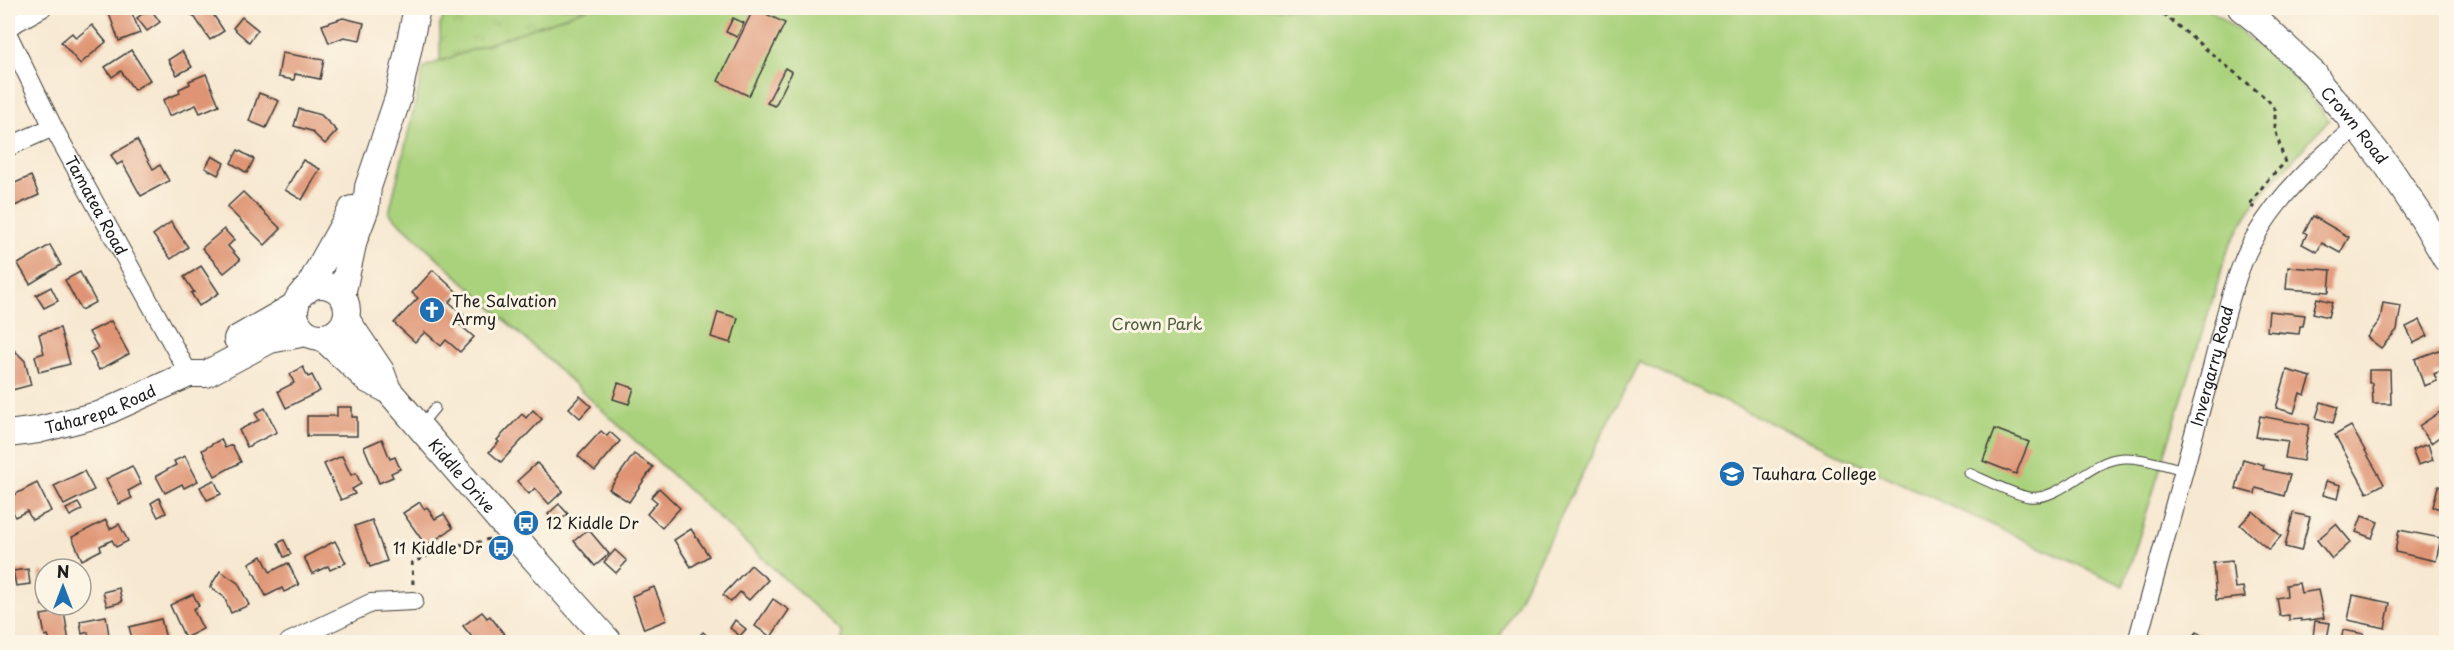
<svg xmlns="http://www.w3.org/2000/svg" width="2454" height="650" font-family="'Playpen Sans',sans-serif">
<defs>
<pattern id="grass-tufts" width="24" height="20" patternUnits="userSpaceOnUse" patternTransform="scale(1.5)"><rect width="24" height="20" fill="#aad27d"/><path d="M3 7l-1-3M5 7V3M7 7l1-3M15 17l-1-3M17 17v-4M19 17l1-3" fill="none" stroke="#92b46b"/></pattern>
</defs>
<rect width="100%" height="100%" fill="#fcf5e5"/>
<filter id="ink" filterUnits="userSpaceOnUse"><feTurbulence type="fractalNoise" baseFrequency=".0167" numOctaves="2"/><feDisplacementMap in="SourceGraphic" scale="12" xChannelSelector="R" yChannelSelector="G"/><feConvolveMatrix kernelMatrix="1 2 1 2 8 2 1 2 1" color-interpolation-filters="sRGB"/></filter>
<filter id="wash" filterUnits="userSpaceOnUse"><feTurbulence type="fractalNoise" baseFrequency=".008" numOctaves="4" result="noise"/><feDisplacementMap in="SourceGraphic" scale="24" xChannelSelector="R" yChannelSelector="G"/><feGaussianBlur stdDeviation="1.35" result="paint"/><feColorMatrix in="noise" values="0 0 0 0 0 0 0 0 0 0 0 0 0 0 0 0 0 1.4 0 .05"/><feComposite in="paint" operator="in"/></filter>
<g filter="url(#wash)">
<rect width="100%" height="100%" fill="#f7e8d1"/>
<!-- grass -->
<path fill="url(#grass-tufts)" stroke="#63774c" stroke-width="1.5" d="M448 8H711L440 76V25Z"/>
<!-- park -->
<path fill="#aad27d" stroke="#63774c" stroke-width="1.5" d="M589 8H2208L2285 66 2329 120 2257 199 2229 246 2124 586 1639 362 1497 642H842V632L389 213 424 67Z"/>
<g id="blocks">
<!-- building -->
<g fill="#df9574">
<path d="M116 8H130L140 33 119 41 108 11Z"/>
<path d="M150 8 160 22 147 31 137 18Z"/>
<path d="M177 8H209L224 31 210 40 194 16Z"/>
<path d="M754 8 785 23 749 96 718 81Z"/>
<path d="M242 17 258 30 249 42 233 28Z"/>
<path d="M343 18 364 23 360 40 344 37 329 43 322 25Z"/>
<path d="M733 18 744 23 737 37 726 32Z"/>
<path d="M92 25 106 42 80 64 61 42 72 33 76 38Z"/>
<path d="M131 50 150 80 134 90 121 71 112 77 105 67Z"/>
<path d="M182 51 192 67 177 75 168 60Z"/>
<path d="M282 53 324 60 320 79 295 74 294 80 278 77Z"/>
<path d="M785 68 792 72 775 106 767 103Z"/>
<path d="M206 74 219 105 200 113 196 105 169 116 163 100 180 93 179 89 190 84 189 81Z"/>
<path d="M259 93 279 101 266 128 249 121Z"/>
<path d="M299 109 321 115 337 131 325 144 311 131 294 126Z"/>
<path d="M137 140 153 169 160 165 169 181 141 196 122 162 117 165 111 155Z"/>
<path d="M238 150 254 159 247 173 231 163Z"/>
<path d="M212 156 224 163 218 175 205 168Z"/>
<path d="M303 160 320 169 302 200 285 190Z"/>
<path d="M31 176 39 195 8 209V186Z"/>
<path d="M243 192 281 229 265 245 227 207Z"/>
<path d="M2313 216 2349 237 2340 253 2322 243 2317 252 2302 244 2307 234 2304 232Z"/>
<path d="M171 222 188 247 171 259 153 235Z"/>
<path d="M224 229 234 240 228 246 240 260 224 273 202 248Z"/>
<path d="M50 245 61 265 30 284 18 264Z"/>
<path d="M201 266 219 293 199 306 191 293 194 292 184 277Z"/>
<path d="M2288 267 2331 270 2329 292 2286 289Z"/>
<path d="M433 270 458 293 449 302 467 318 460 325 474 337 460 352 446 340 441 346 425 332 415 342 394 323 418 298 412 293Z"/>
<path d="M80 272 96 302 81 310 65 280Z"/>
<path d="M51 287 58 301 44 308 36 295Z"/>
<path d="M2317 298 2332 302 2328 317 2313 313Z"/>
<path d="M2383 303 2401 306 2397 330 2381 348 2367 337 2380 320Z"/>
<path d="M2269 311 2305 315 2303 326H2300L2299 334 2267 331Z"/>
<path d="M718 312 738 318 731 343 711 337Z"/>
<path d="M2420 320 2428 336 2414 343 2406 327Z"/>
<path d="M111 321 129 354 99 370 90 352 98 348 89 332Z"/>
<path d="M60 328 70 364 39 372 35 356 44 353 39 334Z"/>
<path d="M9 345 25 361 31 385 12 390 8 372Z"/>
<path d="M2442 349 2446 369 2434 374 2437 381 2424 386 2415 359Z"/>
<path d="M303 367 308 377 312 375 320 391 286 408 278 391 294 383 290 374Z"/>
<path d="M2287 370 2311 377 2305 395 2300 393 2294 413 2276 408Z"/>
<path d="M2369 370H2390L2391 404H2373L2372 383H2369Z"/>
<path d="M618 383 634 388 629 404 613 399Z"/>
<path d="M580 396 591 406 580 418 569 408Z"/>
<path d="M2321 402 2338 407 2333 423 2316 418Z"/>
<path d="M337 407H352V417H357V436H307V416H337Z"/>
<path d="M265 408 277 432 247 447 239 430 259 420 255 413Z"/>
<path d="M2446 408V432L2431 443 2419 426Z"/>
<path d="M533 410 542 419 501 462 489 452 499 442 497 440 522 414 526 418Z"/>
<path d="M2260 416 2309 425 2303 461 2285 458 2288 441 2256 437Z"/>
<path d="M2351 426 2384 484 2367 493 2335 435Z"/>
<path d="M1995 429 2029 442 2016 474 1983 461Z"/>
<path d="M601 431 607 436 610 432 620 441 595 471 578 456Z"/>
<path d="M221 439 225 448 232 445 241 462 215 476 202 450Z"/>
<path d="M382 439 390 459 395 457 400 469 391 473 393 477 379 483 364 447Z"/>
<path d="M2428 444 2433 460 2418 465 2412 450Z"/>
<path d="M634 454 653 467 629 502 609 489Z"/>
<path d="M185 456 198 481 184 488 182 484 165 493 156 476 176 465 174 461Z"/>
<path d="M342 456 351 475 356 473 361 484 352 489 355 494 341 500 324 464Z"/>
<path d="M2243 459 2264 465 2263 469 2290 475 2284 496 2256 488 2255 494 2236 489Z"/>
<path d="M537 463 563 491 549 504 535 488 529 494 517 481Z"/>
<path d="M132 466 141 484 128 491 132 498 119 504 106 479Z"/>
<path d="M84 471 94 490 64 505 54 486Z"/>
<path d="M214 480 221 494 207 500 200 487Z"/>
<path d="M2326 481 2341 485 2338 499 2323 495Z"/>
<path d="M37 483 51 511 32 520 27 511 15 517 8 498Z"/>
<path d="M2438 486 2446 488V510L2433 507Z"/>
<path d="M659 488 680 508 662 528 647 514 657 502 651 497Z"/>
<path d="M159 498 166 513 158 517 151 503Z"/>
<path d="M420 502 424 509 427 507 435 519 444 514 453 528 426 546 403 513Z"/>
<path d="M78 503 82 510 70 516 66 509Z"/>
<path d="M559 504 568 514 557 523 548 514Z"/>
<path d="M2253 511 2281 536 2269 550 2240 525Z"/>
<path d="M2293 513 2310 517 2301 551 2285 547Z"/>
<path d="M2362 516 2378 522 2372 538 2356 532Z"/>
<path d="M106 520 110 529 119 524 128 541 116 547 112 540 100 546 101 550 82 560 72 537Z"/>
<path d="M372 520 387 561 370 567 355 526Z"/>
<path d="M2336 524 2351 542 2332 559 2317 540Z"/>
<path d="M588 529 609 554 595 566 574 541Z"/>
<path d="M691 529 709 556 691 567 674 540Z"/>
<path d="M2399 530 2441 538 2436 561 2395 552Z"/>
<path d="M284 540 291 554 284 557 278 543Z"/>
<path d="M335 541 346 563 330 570 328 566 312 574 304 557Z"/>
<path d="M615 550 627 561 616 573 604 562Z"/>
<path d="M262 556 270 572 288 563 299 585 284 592 282 588 266 596 249 563Z"/>
<path d="M2232 561 2235 588 2243 587 2245 597 2216 600 2213 563Z"/>
<path d="M751 565 768 580 749 600 740 592 731 602 723 595Z"/>
<path d="M28 569 30 584 16 586 13 571Z"/>
<path d="M220 571 238 583 249 605 231 613 224 597 210 587Z"/>
<path d="M40 572H45V605H42Z"/>
<path d="M2299 583 2301 593 2318 590 2324 618 2301 621V619L2289 620V615L2280 616 2277 598 2287 596 2286 585Z"/>
<path d="M654 587 667 620 644 629 632 596Z"/>
<path d="M119 588 122 602 107 606 103 592Z"/>
<path d="M193 594 199 606 193 609 203 629 185 638 170 605Z"/>
<path d="M2353 595 2390 603 2385 628 2348 620Z"/>
<path d="M773 599 789 610 771 637 755 626Z"/>
<path d="M64 611 69 642H50L48 635 45 636 41 615Z"/>
<path d="M482 612 487 618 490 616 508 639 506 642H476L463 626Z"/>
<path d="M106 616 110 642H90L88 632 82 634 80 621Z"/>
<path d="M161 619 166 639 152 642H133L129 627Z"/>
<path d="M735 620 746 629 740 636 730 628Z"/>
<path d="M2315 621 2330 623 2327 639 2313 637Z"/>
<path d="M2343 630 2364 634 2362 642H2341Z"/>
<path d="M703 632 714 642H694Z"/>
<path d="M2197 632 2211 642H2188Z"/>
</g>
</g>
</g>
<g filter="url(#ink)">
<use href="#blocks" fill-opacity="0" stroke="#3d3b37" stroke-width="1.5"/>
<g fill="none" stroke-linecap="round" stroke-linejoin="round">
<!-- lane casing -->
<g stroke="#3d3b37" stroke-width="11">
<g id="lane">
<path d="M421 425 435 408"/>
<path d="M1969 473C1983 479 2015 495 2029 497 2059 501 2087 464 2116 459 2137 455 2163 465 2184 470"/>
</g>
</g>
<!-- street casing -->
<g stroke="#3d3b37" stroke-width="20">
<g id="street">
<path d="M8 27 42 8"/>
<path id="s1" d="M8 35 53 127 189 374"/>
<path d="M8 147 53 127"/>
<path d="M289 642 371 603 414 601"/>
<path id="s2" d="M2137 642C2162 553 2185 464 2210 375 2221 334 2234 272 2255 237 2280 193 2318 159 2356 127"/>
</g>
</g>
<!-- secondary casing -->
<g stroke="#3d3b37" stroke-width="28">
<g id="secondary">
<path id="s3" d="M2241 8 2260 23 2315 75 2322 87 2346 113 2389 168 2423 219 2446 259"/>
<circle cx="321" cy="311" r="26"/>
<path d="M307 290 352 209"/>
<path d="M342 295 354 240 366 208 368 187 398 98 417 8"/>
<path id="s4" d="M346 319 381 371 388 390 505 526 609 642"/>
<path d="M322 337 368 380 388 390"/>
<path d="M237 339 296 305"/>
<path id="s5" d="M8 434 38 430 101 414 189 374H206L270 340 306 333"/>
</g>
</g>
<!-- path -->
<g stroke="#3d3b37" stroke-width="3" stroke-dasharray="4.5 4.5" stroke-linecap="butt">
<path d="M2156 8 2268 100 2275 109V129L2285 163 2269 178 2249 205 2255 208"/>
<path d="M413 584 412 563 453 544 468 545 489 539"/>
</g>
<!-- lane -->
<use href="#lane" stroke="#fff" stroke-width="9"/>
<!-- street -->
<use href="#street" stroke="#fff" stroke-width="18"/>
<!-- secondary -->
<use href="#secondary" stroke="#fff" stroke-width="26"/>
</g>
</g>
<!-- icons -->
<defs>
<g id="church-disc" transform="scale(1.35)"><circle r="9.5" fill="#1f6fb2" stroke="#fcf5e5"/><path d="M-1.2-6h2.4v3.5h3.3v2.4h-3.3V6h-2.4V-.1h-3.3v-2.4h3.3Z" fill="#fff"/></g>
<g id="school-disc" transform="scale(1.35)"><circle r="9.5" fill="#1f6fb2" stroke="#fcf5e5"/><path d="M0-5L7-2L0 1L-7-2ZM-4 1L0 2.5L4 1V4Q0 6-4 4Z" fill="#fff"/></g>
<g id="bus-disc" transform="scale(1.35)"><circle r="9.5" fill="#1f6fb2" stroke="#fcf5e5"/><path d="M-5-6H5V4H4V6H2V4H-2V6H-4V4H-5ZM-3.5-4V0h7V-4ZM-3.5 1.2v1.5H-2V1.2ZM2 1.2v1.5H3.5V1.2Z" fill="#fff"/></g>
</defs>
<g fill-rule="evenodd">
<use href="#church-disc" x="432" y="310"/>
<use href="#school-disc" x="1732" y="474"/>
<use href="#bus-disc" x="526" y="523"/>
<use href="#bus-disc" x="501" y="548"/>
</g>
<g text-anchor="middle" stroke-width="6" stroke-linejoin="round" paint-order="stroke">
<!-- street labels -->
<g font-size="16" fill="#1c1c1c" stroke="#fcf5e5">
<text dy="6" stroke="none"><textPath href="#s3" startOffset="164">Crown Road</textPath></text>
<text dy="6" stroke="none"><textPath href="#s1" startOffset="192">Tamatea Road</textPath></text>
<text dy="6" stroke="none"><textPath href="#s2" startOffset="286">Invergarry Road</textPath></text>
<text dy="6" stroke="none"><textPath href="#s5" startOffset="96">Taharepa Road</textPath></text>
<text dy="6" stroke="none"><textPath href="#s4" startOffset="196">Kiddle Drive</textPath></text>
</g>
<!-- poi labels -->
<g font-size="16" fill="#1c1c1c" stroke="#fcf5e5" text-anchor="start">
<text x="452" y="307">The Salvation<tspan x="452" dy="18">Army</tspan></text>
<text x="1752" y="480">Tauhara College</text>
<text x="546" y="529">12 Kiddle Dr</text>
<text x="482" y="554" text-anchor="end">11 Kiddle Dr</text>
</g>
<!-- park labels -->
<g font-size="16" fill="#4e5c3e" stroke="#fcf5e5">
<text x="1157" y="330">Crown Park</text>
</g>
</g>
<!-- margin -->
<rect width="2454" height="650" fill="none" stroke="#fcf5e5" stroke-width="30"/>
<!-- north arrow -->
<g transform="translate(63 587)"><circle r="28" fill="#fcf5e5" stroke="#a29e95" stroke-width="1.5"/>
<path d="M0-4.5L10 22L0 15L-10 22Z" fill="#1f6fb2"/>
<text y="-9" font-size="16" font-weight="bold" text-anchor="middle" fill="#1c1c1c">N</text>
</g>
</svg>
